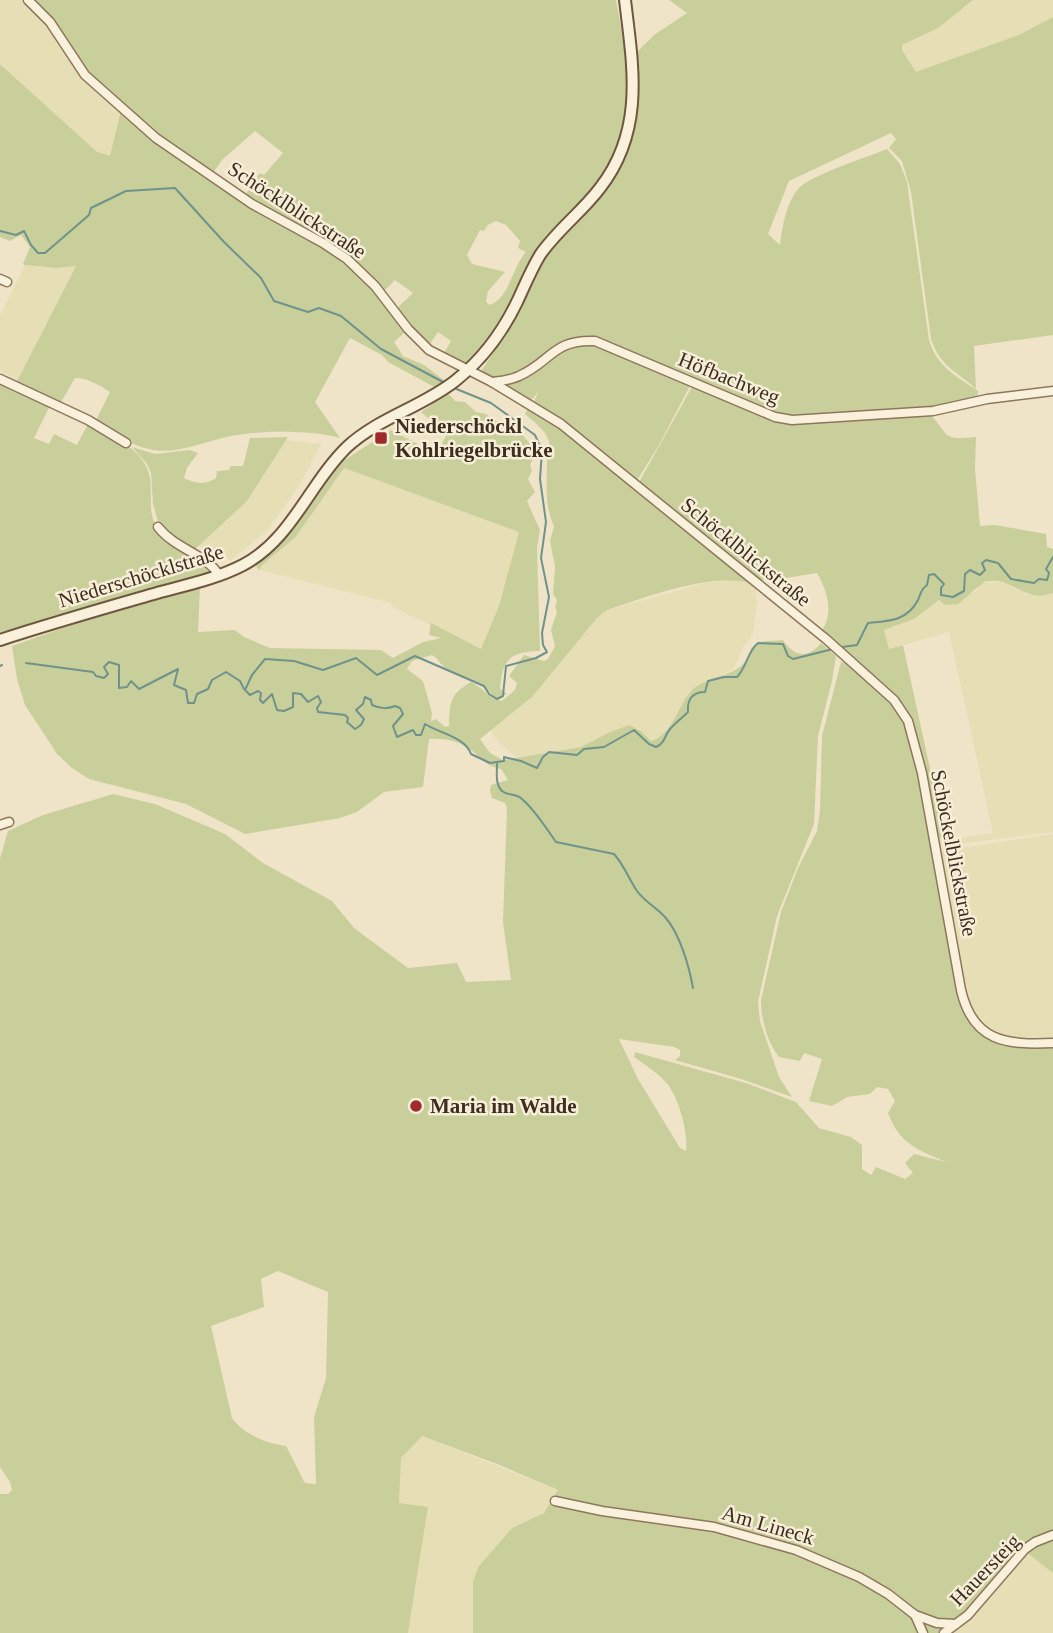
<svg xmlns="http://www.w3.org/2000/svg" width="1053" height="1633" font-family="'Times New Roman',serif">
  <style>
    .farmland { fill: #e6deb5 }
    .green { fill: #c9cf9b; fill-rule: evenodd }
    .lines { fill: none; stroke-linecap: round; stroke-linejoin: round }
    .stream { stroke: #6f938a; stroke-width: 2 }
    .street-casing { stroke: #8d765c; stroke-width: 11 }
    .secondary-casing { stroke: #6f573f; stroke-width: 14 }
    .street { stroke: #faf1dc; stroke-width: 8 }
    .secondary { stroke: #faf1dc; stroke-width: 10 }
    .poi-dot { fill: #9e2a2b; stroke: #f7eed8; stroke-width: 2.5 }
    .labels { text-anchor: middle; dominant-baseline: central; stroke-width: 5; stroke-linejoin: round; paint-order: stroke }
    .street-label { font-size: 21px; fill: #3d2e20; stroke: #f7eed8 }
    .poi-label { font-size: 21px; font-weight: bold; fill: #3d2e20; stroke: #f7eed8; text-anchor: start }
  </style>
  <rect width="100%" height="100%" fill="#f0e4c8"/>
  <g class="farmland">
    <path d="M0 0H24L48 24 78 70 121 110 110 156 90 148 0 64Z"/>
    <path d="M973 0H1053V17L1019 35 918 73 916 72 902 50V45L938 28Z"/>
    <path d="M25 265 39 267 76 266 17 380 0 371V315Z"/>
    <path d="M286 440 321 444 299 486 267 531 231 560 197 545 247 501Z"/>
    <path d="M344 468 520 532 499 606 482 649 392 607 391 603 259 570 264 563 295 538Z"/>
    <path d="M741 580 750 583 756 590 757 603 753 634 742 649 734 669 689 693 678 715 660 739 651 741 641 731 608 733 581 747 517 757 499 743 493 735 490 729 533 696 597 618 607 610 704 583Z"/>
    <path d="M986 581 989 583 1000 581 1027 594 1046 596 1053 593V832L943 846 936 839 945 837 946 840 993 833 949 632 889 649 884 630 895 627 922 613 940 600 945 605 976 591 980 583Z"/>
    <path d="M1053 834V1040L1004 1038 985 1029 973 1017 964 989 940 853 942 851Z"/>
    <path d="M422 1436 558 1490 544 1513 512 1528 479 1566 473 1633H408L428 1508 398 1504 401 1458Z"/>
    <path d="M1026 1552 1053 1573V1633H950Z"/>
  </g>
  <g class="green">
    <path d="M30 0H616L627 62 654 35 687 13 669 0H973L938 28 902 45V50L916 72 1019 35 1053 17V335L974 346 976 389C956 370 941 368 931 339L911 192 902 161 889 148 896 139 891 133 789 181 768 234 780 245C782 227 786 204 798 189 810 175 868 157 887 149L900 164 907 182 929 340C937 367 956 376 978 391L977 399 924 408 815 418 776 415 594 336 585 340 691 384 659 445 636 482 533 403 539 391 530 402 480 373 503 337 487 345 464 365 443 355 451 341 438 332 428 347 395 310 413 293 395 280 383 292 362 270 244 197 260 173 264 175 283 153 255 131 222 160 213 173 169 145 82 69ZM496 221 506 225 520 241 518 248 526 252C512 267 510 297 490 305L486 302 488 291 505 272 472 264 467 255 480 230 484 231 488 225Z"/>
    <path d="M0 64 96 151 110 156 121 110 250 207 322 246 345 262 373 288 406 331 394 342 403 356 424 365 445 381 436 388 388 362 382 355 350 338 315 402 340 438C312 430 256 430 227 437 204 442 177 454 153 450 132 447 113 432 95 422L110 392C99 385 88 378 75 378L60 404 16 383 76 266 56 268 25 265 23 264 30 247 21 235 10 241 0 237Z"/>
    <path d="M0 381 51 404 34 438 49 444 54 434 77 445 89 422C110 434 143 449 149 474 154 491 146 514 158 528 174 545 198 554 213 572L52 616 0 634Z"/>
    <path d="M693 385 776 421 930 414C951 437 941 440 976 437L975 469 980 526 995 525 1046 534 1047 547 1053 549V593C1033 601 1021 589 1003 582 997 580 991 582 985 581L958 604 945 605 939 600 914 619 884 630 889 649 903 645 945 837 936 839 912 724 900 702 846 655 822 630C834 613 827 590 817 573L786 578 775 575 759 581 638 484Z"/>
    <path d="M448 393 455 401 465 402 476 412 486 414 500 423 519 431 533 447 535 454 530 465 532 471 528 479 535 492 527 501 540 530 537 548 540 651C510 652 502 659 500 689L507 694 496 699C483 682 466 681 448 670 442 667 439 659 432 655L412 661 407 669 423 681 432 713 431 721 436 719 445 727 449 726C450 702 449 695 471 682 483 688 488 698 502 701L515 690 517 683 509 676 524 655 544 661 548 659 555 646 551 630 557 612 555 607 557 600 553 594 555 567 550 541 554 526C544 505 547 483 547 461 547 453 552 447 548 439 544 429 533 421 525 414L528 409 544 415 750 583C709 573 647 597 607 610L597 618 533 696 480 739 490 753 503 760 581 747 608 733 629 725 641 731 651 741C671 735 677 710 688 695 701 676 731 679 745 662 750 656 748 649 756 644 763 640 775 641 783 640 794 656 807 660 821 643L836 656 832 681 818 736 814 824 777 916 758 1002 760 1021 779 1077 792 1097 741 1079 675 1060 680 1056V1050L674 1047 619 1039 638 1079 680 1148 686 1151C688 1132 680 1103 669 1086 661 1075 645 1065 634 1057L635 1052 746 1083 796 1102 819 1128 851 1137 862 1145V1169L871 1175 876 1167 905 1179 913 1173 905 1163 914 1154 946 1162C919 1150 900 1145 888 1113L895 1101 888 1089 877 1087 870 1094 847 1097 832 1106 809 1101 822 1059 804 1053 800 1061 779 1057C767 1042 761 1019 761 1000L781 912 798 868 817 831 820 810 822 736 841 662 846 663 888 698 904 718 914 753 963 1009 972 1024 982 1033 1053 1046V1573L1026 1552 971 1618 950 1633H473V1581L479 1566 512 1528 544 1513 558 1490 497 1464 422 1436 401 1458 399 1503 428 1507 408 1633H0V1494H8L12 1490 10 1482 0 1467V859L8 831 43 815 113 794 155 804 225 834 263 863 332 901 354 928 408 968 457 963 466 982 511 980 503 922 507 808 505 803 492 798 490 790 491 785 508 780 501 769C488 766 486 763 477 755 464 742 447 738 429 739L423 787 384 792 357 812 340 818 245 834 186 804 89 779 72 768 57 754 25 705 17 679 12 646 91 618 200 587 198 632 235 630 244 637 270 648 381 650 393 658 423 642 441 638 429 635 431 623 481 649 499 606 519 532 344 468 295 538 264 563 259 570 255 565 284 540 343 461 391 430 436 454 447 434 421 412ZM278 1271 328 1292 326 1378 314 1417 316 1484 305 1483 286 1446C265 1443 245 1435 232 1418L211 1326 264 1307 261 1279Z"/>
    <path d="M288 437 247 501 192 552 159 525 153 504 151 473 147 464 132 447 155 454 190 450 198 453 187 468 184 478C196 484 205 485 216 478L217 471 229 470 231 466H243L250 438Z"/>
  </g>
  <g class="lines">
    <g class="stream">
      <path d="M0 231 16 235 24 231 31 245 38 253H45L89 215 91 208 126 191 175 188 224 242 261 278 274 301 308 312 319 308 341 316 381 349 443 382"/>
      <path d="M842 647 857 645 868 623C889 621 907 621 918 600 921 593 921 589 927 585L929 575 934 574 944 584 941 588V595L953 597 964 591 965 574 970 570 980 575 985 570 982 563 986 560 998 563 1011 579 1034 583 1039 579 1047 580 1049 573 1046 569 1053 557"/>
      <path d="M26 663 93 672 96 676 104 678 108 674 104 667 109 662 119 665V688L127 687 131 681 139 689 178 669 174 685 186 690 188 703H194L197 694 208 689 212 680 226 672 240 681 244 689"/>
      <path d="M0 666 2 665"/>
      <path d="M245 690 252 675 265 659 294 661 323 670 356 658 377 675 415 656 484 686 489 694 497 699 503 696 506 666 536 658 547 652 543 645 542 633 549 597 541 558 546 522 540 479 542 451 535 435 491 403 454 388"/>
      <path d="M246 691 250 695 258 691 261 693 260 700 263 703 272 694 277 710 284 711 293 707V693L301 694 308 702 318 696 321 702 317 708 318 712 345 715 348 718 347 722 355 729 361 725 364 719 356 710 363 704 365 697 371 700 372 705C381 709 387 709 395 706L400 708 403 714 393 726 397 737 413 730 416 735H421L425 724C439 733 465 737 471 754L490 763 504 761V757L521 761 537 768 543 757 549 752 577 755 584 749 604 747 634 730 649 744 656 747C666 742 664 736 670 729 675 723 682 718 688 712 687 700 692 692 705 692L708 681 724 677H737C747 667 747 652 758 643L783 644 788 656 793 659 833 649"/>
      <path d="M497 764C497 773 495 784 502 791 508 796 516 793 522 799 535 810 546 828 556 842L614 854C624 865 629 879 637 891 644 901 657 908 665 917 680 934 689 966 693 988"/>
    </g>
    <defs>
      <g id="street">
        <path d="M28 0 50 22 85 75 156 138 252 204 323 243 347 259 375 286 408 329 429 350 492 382 561 424 826 639 894 700 908 721 922 773 961 990C973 1042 1006 1045 1053 1043"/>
        <path d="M0 279 7 282"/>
        <path d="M0 379 88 420 126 443"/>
        <path d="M492 382C501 381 511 380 519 376 551 362 553 339 595 341L775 417 792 420 933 411 987 399 1053 391"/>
        <path d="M158 527C175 549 206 554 219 575"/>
        <path d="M0 825 9 822"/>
        <path d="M555 1501 602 1511 714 1527 796 1550 859 1577 888 1594 915 1615 937 1623 956 1624"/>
        <path d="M915 1615 923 1633"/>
        <path d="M944 1633 968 1615 1025 1549 1035 1542 1053 1535"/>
      </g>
      <path id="secondary" d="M0 640C52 623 105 608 157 593 186 585 216 579 243 565 292 539 309 484 347 447 378 418 422 407 455 381 482 360 502 333 517 302 524 287 531 270 540 255 557 230 582 212 600 188 645 130 633 67 625 0"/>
    </defs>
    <use href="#street" class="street-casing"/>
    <use href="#secondary" class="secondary-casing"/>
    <use href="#street" class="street"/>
    <use href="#secondary" class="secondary"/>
  </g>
  <g class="poi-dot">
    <rect x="374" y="431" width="14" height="14" rx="3.5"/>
    <circle cx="416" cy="1106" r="7"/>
  </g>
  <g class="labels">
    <g class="street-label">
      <text transform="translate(297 210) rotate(33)">Schöcklblickstraße</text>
      <text transform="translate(729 378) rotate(22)">Höfbachweg</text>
      <text transform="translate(746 552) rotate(39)">Schöcklblickstraße</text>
      <text transform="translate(141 576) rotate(-17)">Niederschöcklstraße</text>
      <text transform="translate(954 853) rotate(79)">Schöckelblickstraße</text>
      <text transform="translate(768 1525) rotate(16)">Am Lineck</text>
      <text transform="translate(985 1570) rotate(-46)">Hauersteig</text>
    </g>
    <g class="poi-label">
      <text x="395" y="426">Niederschöckl<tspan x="395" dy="24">Kohlriegelbrücke</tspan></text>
      <text x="430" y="1106">Maria im Walde</text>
    </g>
  </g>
</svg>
